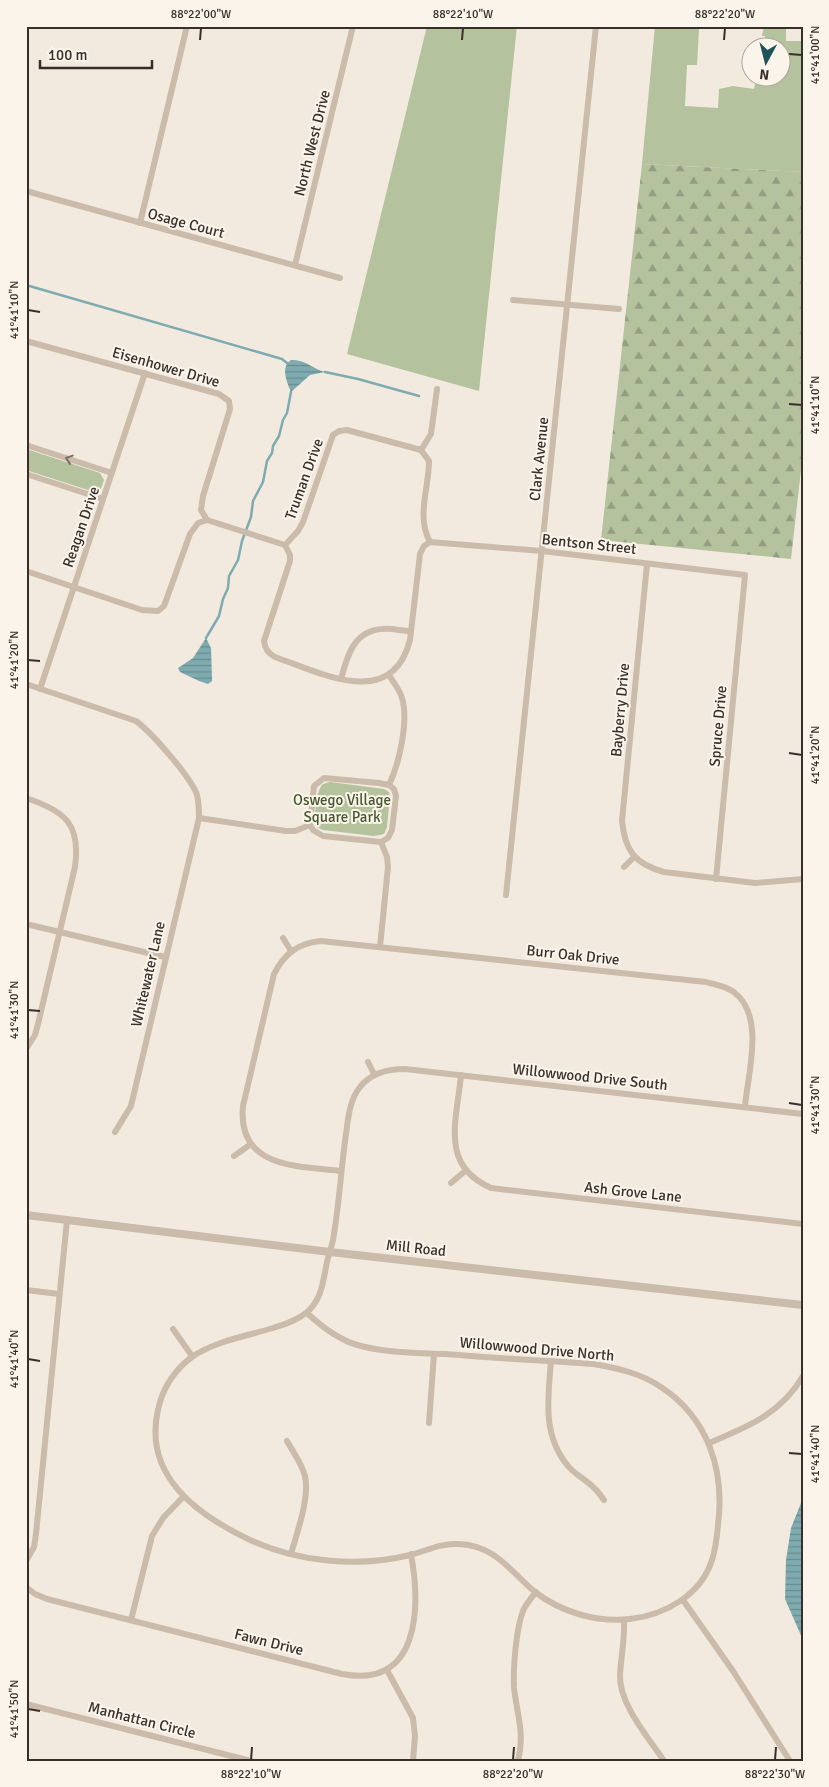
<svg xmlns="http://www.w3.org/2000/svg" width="829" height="1787" font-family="Signika,sans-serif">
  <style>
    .green { fill: #b4c29e }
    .forest { fill: url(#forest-firs) }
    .water { fill: url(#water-rules) }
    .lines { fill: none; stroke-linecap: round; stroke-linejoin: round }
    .stream { stroke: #7eabb0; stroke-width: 2.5 }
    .minor { stroke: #cbbbaa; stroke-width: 6 }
    .tertiary { stroke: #cbbbaa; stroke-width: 8 }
    .oneway { stroke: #7b6e64 }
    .ticks { fill: none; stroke: #392f2a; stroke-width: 2 }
    .labels { text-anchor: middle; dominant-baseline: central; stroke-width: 4; stroke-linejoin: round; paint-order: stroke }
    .street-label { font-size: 15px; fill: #392f2a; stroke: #faf4eb }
    .park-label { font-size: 15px; fill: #46572e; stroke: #faf4eb }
    .neatline { fill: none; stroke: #392f2a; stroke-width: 2 }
    .ticks-label { font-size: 12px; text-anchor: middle; fill: #392f2a }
  </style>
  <defs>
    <pattern id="forest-firs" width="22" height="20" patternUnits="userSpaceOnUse" patternTransform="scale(1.25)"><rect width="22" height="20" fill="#b4c29e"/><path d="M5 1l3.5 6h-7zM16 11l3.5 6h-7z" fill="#939e81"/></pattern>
    <pattern id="water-rules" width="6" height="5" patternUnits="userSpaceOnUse" patternTransform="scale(1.25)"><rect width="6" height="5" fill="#7eabb0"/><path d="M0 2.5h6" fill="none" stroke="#688c8f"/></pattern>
  </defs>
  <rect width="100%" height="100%" fill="#f3eadf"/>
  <g class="green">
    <path d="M427 26H517L479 391 347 354Z"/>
    <path d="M655 26H691V29H699L697 65H687L685 106 718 108 719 89 733 86 754 89 756 78H782V48L764 47 765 36H762L764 26H786V41H803V172L642 164Z"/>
    <path d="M26 449 100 473 104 480 101 489 94 492 26 470Z"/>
    <path d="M330 782 384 789 389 792 390 796 387 827 384 834 374 836 323 830 317 827C313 818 316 790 323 784Z"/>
  </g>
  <path class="forest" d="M642 164 803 172V452L791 559 601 540Z"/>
  <g class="water">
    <path d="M291 360C305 359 313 369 325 372L310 375 291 392C287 382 280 367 291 360Z"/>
    <path d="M206 638 211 648 212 678V681L208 684 199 681 180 672 178 668 193 658Z"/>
    <path d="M803 1498V1640L785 1599 786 1560 791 1528Z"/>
  </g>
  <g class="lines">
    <g class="stream">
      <path d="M26 285 282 359 287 363"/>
      <path d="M325 372 358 379 419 396"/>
      <path d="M206 638 219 616 223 599 228 588 229 576 238 560 242 541 251 517 253 501 263 482 267 461 272 453 273 446 279 436 283 420 287 413 291 392"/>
    </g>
    <g class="minor">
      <path d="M26 191 340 278"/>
      <path d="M140 223 187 26"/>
      <path d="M295 265 353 26"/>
      <path d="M513 300 619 309"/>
      <path d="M26 341 219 394 229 401 230 409 203 496 201 510 207 520 198 523 190 534 164 606 158 611 142 610 26 571"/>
      <path d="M347 430 421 450 429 461C429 488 416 517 430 542L424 546 420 554 410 640C392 711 321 673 275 657 268 653 265 649 264 641L290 561V555L285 545 298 531 303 522 333 435 339 431Z"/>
      <path d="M26 445 112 473"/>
      <path d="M421 450 431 434 437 389"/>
      <path d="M26 474 103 499"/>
      <path d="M207 520 285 545"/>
      <path d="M430 542 542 551 745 575 716 879"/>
      <path d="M647 564 622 821C625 851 635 864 664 872L755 883 803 879"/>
      <path d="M341 679C347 656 354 630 383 629 392 628 402 631 411 631"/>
      <path d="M26 684 136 721C151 732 191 777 197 795 199 803 199 811 199 818L131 1106 115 1132"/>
      <path d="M40 689 145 373"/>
      <path d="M26 798C65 811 81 824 75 867L38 1024 35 1035 26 1049"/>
      <path d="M199 818 286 831H295L310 825 313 830 323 836 381 842"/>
      <path d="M310 825 314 786 324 778 379 783 389 785"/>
      <path d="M624 867 634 857"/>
      <path d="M506 895 596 26"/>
      <path d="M26 924 165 957"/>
      <path d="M283 938 291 951"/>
      <path d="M380 947 388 867 387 857 381 842 388 838 392 830 396 796 394 789 389 785C399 764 409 721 402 698 400 690 393 682 389 675"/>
      <path d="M368 1062 374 1074"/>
      <path d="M461 1075C457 1120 439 1165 491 1188L803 1224"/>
      <path d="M234 1156 251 1144"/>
      <path d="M341 1171C297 1166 237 1168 243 1106L274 974C284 954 298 943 321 941L706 982C716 985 727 986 735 993 765 1017 748 1073 745 1106"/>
      <path d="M451 1183 465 1171"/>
      <path d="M26 1290 59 1294"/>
      <path d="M307 1313C323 1328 340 1341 361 1346 388 1353 418 1353 445 1354 494 1358 544 1361 593 1364 617 1368 640 1373 661 1387 708 1418 725 1470 718 1525 717 1536 716 1548 712 1560 701 1595 665 1615 630 1619 597 1623 561 1612 535 1592 510 1571 495 1545 458 1544 441 1543 426 1551 410 1555 357 1568 297 1562 248 1539 196 1514 143 1475 158 1410 162 1389 175 1369 192 1357 215 1341 247 1336 273 1328 285 1324 296 1321 306 1313 322 1300 323 1281 327 1262 329 1253 333 1244 334 1234 339 1203 341 1172 345 1141 348 1123 348 1102 360 1087 371 1073 387 1069 405 1069L803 1114"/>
      <path d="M173 1329 192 1356"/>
      <path d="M551 1361C548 1398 542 1435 568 1466 575 1475 586 1479 594 1488 598 1491 601 1496 604 1500"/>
      <path d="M429 1423 434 1354"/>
      <path d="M287 1441C293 1452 302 1464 305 1476 310 1498 297 1532 291 1554"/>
      <path d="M709 1443C747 1427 781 1414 803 1376"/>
      <path d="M26 1561 34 1547 36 1534 67 1220"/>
      <path d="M26 1587 35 1594 47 1599 342 1674C419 1689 421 1609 411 1554"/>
      <path d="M683 1600 733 1671 790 1761"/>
      <path d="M131 1620 152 1536 163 1518 183 1497"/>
      <path d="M624 1620C625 1639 621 1656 620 1675 619 1704 648 1737 664 1761"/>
      <path d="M387 1670 413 1718 415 1736 413 1761"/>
      <path d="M26 1704 251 1761"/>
      <path d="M518 1761C525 1732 517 1715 514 1688 513 1669 516 1629 523 1611 526 1604 531 1598 536 1592"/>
    </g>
    <path class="tertiary" d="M26 1215 330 1252 803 1305"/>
  </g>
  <defs><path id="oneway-chevron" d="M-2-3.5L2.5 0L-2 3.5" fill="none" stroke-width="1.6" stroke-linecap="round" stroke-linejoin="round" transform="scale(1.25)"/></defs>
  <use class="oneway" href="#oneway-chevron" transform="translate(69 459) rotate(-162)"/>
  <path class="ticks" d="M200 40 201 28M462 40 463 28M724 40 725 28M789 54 802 55M28 310 40 312M789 404 802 405M28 660 40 661M789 753 802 755M28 1010 40 1011M789 1103 802 1105M28 1359 40 1361M789 1453 802 1454M28 1709 40 1711M251 1760 252 1747M513 1760 514 1747M775 1760 776 1747"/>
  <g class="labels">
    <g class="street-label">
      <text transform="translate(312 143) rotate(-76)">North West Drive</text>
      <text transform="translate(186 223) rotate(15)">Osage Court</text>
      <text transform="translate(166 367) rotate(16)">Eisenhower Drive</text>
      <text transform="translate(539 459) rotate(-84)">Clark Avenue</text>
      <text transform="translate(304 479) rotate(-70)">Truman Drive</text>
      <text transform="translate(81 527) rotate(-71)">Reagan Drive</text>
      <text transform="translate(589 544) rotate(6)">Bentson Street</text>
      <text transform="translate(620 710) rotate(-85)">Bayberry Drive</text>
      <text transform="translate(718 726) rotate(-85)">Spruce Drive</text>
      <text transform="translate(573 955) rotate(6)">Burr Oak Drive</text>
      <text transform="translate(148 974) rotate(-77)">Whitewater Lane</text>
      <text transform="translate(590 1077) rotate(6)">Willowwood Drive South</text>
      <text transform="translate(633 1192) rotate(6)">Ash Grove Lane</text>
      <text transform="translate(416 1248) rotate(6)">Mill Road</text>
      <text transform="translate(537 1349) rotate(5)">Willowwood Drive North</text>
      <text transform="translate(269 1642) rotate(14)">Fawn Drive</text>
      <text transform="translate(142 1720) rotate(14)">Manhattan Circle</text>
    </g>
    <g class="park-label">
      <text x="342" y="800">Oswego Village<tspan x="342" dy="17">Square Park</tspan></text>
    </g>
  </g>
  <rect width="829" height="1787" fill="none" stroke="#faf4eb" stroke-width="55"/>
  <g transform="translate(766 62) rotate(187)"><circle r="24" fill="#faf4eb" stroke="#ada59e"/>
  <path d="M0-4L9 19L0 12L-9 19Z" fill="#1f535a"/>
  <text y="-8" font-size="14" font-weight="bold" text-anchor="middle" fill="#392f2a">N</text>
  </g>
  <path d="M40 60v8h112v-8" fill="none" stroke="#392f2a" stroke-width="2.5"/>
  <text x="48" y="60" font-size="15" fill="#392f2a" stroke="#faf4eb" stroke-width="4" paint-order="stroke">100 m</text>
  <rect x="28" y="28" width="774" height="1732" class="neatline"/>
  <g class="ticks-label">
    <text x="201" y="18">88°22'00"W</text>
    <text x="463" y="18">88°22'10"W</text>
    <text x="725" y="18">88°22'20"W</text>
    <text transform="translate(815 55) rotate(-90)" y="4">41°41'00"N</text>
    <text transform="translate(14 310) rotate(-90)" y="4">41°41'10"N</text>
    <text transform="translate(815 405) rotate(-90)" y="4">41°41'10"N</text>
    <text transform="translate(14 660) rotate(-90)" y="4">41°41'20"N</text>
    <text transform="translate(815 755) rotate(-90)" y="4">41°41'20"N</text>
    <text transform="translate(14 1010) rotate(-90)" y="4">41°41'30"N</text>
    <text transform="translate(815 1105) rotate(-90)" y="4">41°41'30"N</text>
    <text transform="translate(14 1359) rotate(-90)" y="4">41°41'40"N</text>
    <text transform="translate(815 1454) rotate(-90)" y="4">41°41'40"N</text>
    <text transform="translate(14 1709) rotate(-90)" y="4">41°41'50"N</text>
    <text x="251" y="1778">88°22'10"W</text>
    <text x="513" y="1778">88°22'20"W</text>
    <text x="775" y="1778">88°22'30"W</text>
  </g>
</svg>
